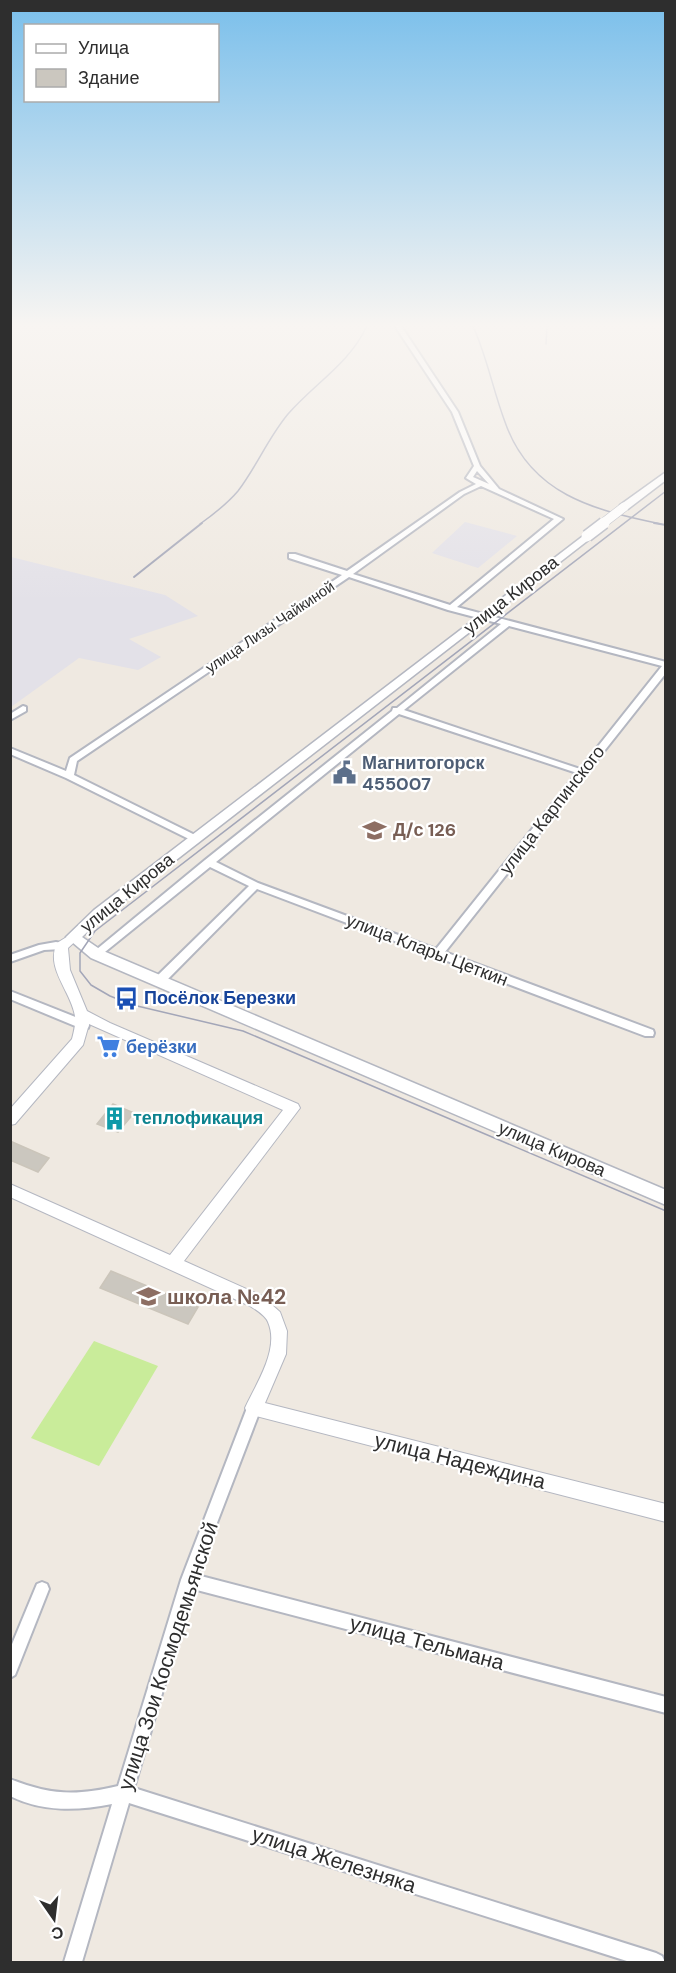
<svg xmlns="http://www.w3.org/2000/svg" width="676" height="1973" font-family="'DM Sans',sans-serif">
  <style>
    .industrial { fill: #e3e1e8 }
    .pitch { fill: #c9ec9a }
    .building { fill: #cbc7bf; stroke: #cbc5ba; stroke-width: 1.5 }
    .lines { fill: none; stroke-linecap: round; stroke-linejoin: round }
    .minor-casing { stroke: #b4b7c1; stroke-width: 4 }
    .tertiary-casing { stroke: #b4b7c1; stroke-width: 2 }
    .secondary-casing { stroke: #b4b7c1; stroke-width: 3 }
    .minor { fill: #fff; fill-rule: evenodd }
    .tertiary { fill: #fff; fill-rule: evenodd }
    .secondary { fill: #fff; fill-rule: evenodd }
    .tram { stroke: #a3a6b8; stroke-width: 1.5 }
    .rail-far1 { stroke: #a3a6b8; stroke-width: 1.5 }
    .rail { stroke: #a3a6b8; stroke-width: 2 }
    .secondary-bridge-far1-casing { stroke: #b4b7c1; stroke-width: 10; stroke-linecap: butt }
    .secondary-bridge-casing { stroke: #b4b7c1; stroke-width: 14; stroke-linecap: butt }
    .secondary-bridge-far1 { stroke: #fff; stroke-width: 9 }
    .secondary-bridge { stroke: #fff; stroke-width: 11 }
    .labels { text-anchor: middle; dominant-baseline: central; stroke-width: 4.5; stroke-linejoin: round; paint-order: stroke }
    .far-street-label { font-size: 15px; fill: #2e2e2e; stroke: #fff }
    .street-label { font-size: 18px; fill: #2e2e2e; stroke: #fff }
    .service-label { font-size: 18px; font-weight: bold; fill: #4e5e75; stroke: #fff; text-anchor: start }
    .education-label { font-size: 18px; font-weight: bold; fill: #785e54; stroke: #fff; text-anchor: start }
    .transit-label { font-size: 18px; font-weight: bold; fill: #164399; stroke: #fff; text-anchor: start }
    .shop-label { font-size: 18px; font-weight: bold; fill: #366cbe; stroke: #fff; text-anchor: start }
    .culture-label { font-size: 18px; font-weight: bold; fill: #0d838f; stroke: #fff; text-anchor: start }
    .near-education-label { font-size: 21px; font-weight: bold; fill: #785e54; stroke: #fff; text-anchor: start }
    .near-street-label { font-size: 21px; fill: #2e2e2e; stroke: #fff }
  </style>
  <rect width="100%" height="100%" fill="#efe9e1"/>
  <g class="industrial">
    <path d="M465 522 517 536 478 568 432 553Z"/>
    <path d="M11 557 165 595 198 616 129 639 161 657 138 670 79 658 11 707Z"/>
  </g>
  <path class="pitch" d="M94 1341 158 1366 99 1466 31 1438Z"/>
  <g class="building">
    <path d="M113 1104 134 1113 118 1132 97 1124Z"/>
    <path d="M10 1141 49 1158 38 1172 10 1160Z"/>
    <path d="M111 1271 198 1307 188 1324 100 1288Z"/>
  </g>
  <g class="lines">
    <defs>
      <g id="minor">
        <path d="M395 326H401L458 412 480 466 499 489 563 519 457 607 666 662V673L445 952 653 1030 654 1033 653 1036H645L257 889 163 984H155L154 981 155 978 249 886 210 867 100 956H92L91 954 205 860 392 711 393 708H397L501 624 448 610 349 577 77 761 74 775 199 837 201 839 199 841H193L66 778 10 754V748L66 771 70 758 342 575 289 558V554H295L347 571 460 492 476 484 466 478 474 466 452 412ZM477 471 489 484 473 477ZM481 486 554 519 450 605 353 574 464 494ZM509 626 662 666 580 769 404 710ZM399 714 577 773 436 949 258 883 216 862Z"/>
        <path d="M23 706 26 707V711L10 720V714Z"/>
        <path d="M56 942 66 944 67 946 62 949 44 950 10 962V955L39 945Z"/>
        <path d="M10 991 88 1022 89 1025 88 1028H80L10 999Z"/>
        <path d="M254 1402 259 1404 261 1408 197 1575 666 1697V1713L193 1589 134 1788 656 1953 662 1956 665 1962H630L129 1803 82 1962H64L112 1804C77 1811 43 1812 10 1796V1779C50 1795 76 1796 118 1786L181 1580 247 1408 249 1404Z"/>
        <path d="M42 1582 47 1584 49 1589 15 1675 10 1678V1649L37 1584Z"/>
      </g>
      <path id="tertiary" d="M73 933 80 937 68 948 70 970 87 1011 110 1023 298 1104 300 1108 184 1261 262 1296 280 1312 287 1331 286 1354 265 1403 666 1504V1522L248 1414 245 1408C256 1384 280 1349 268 1322 265 1315 256 1310 250 1306L10 1197V1184L170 1255 283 1110 89 1024 83 1045 15 1124 10 1125V1109L72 1039C74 1031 76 1024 75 1016 71 991 45 968 57 943Z"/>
      <g id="secondary">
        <path d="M666 472V480L628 509H620V505Z"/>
        <path d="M587 533 591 534V538L104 916 82 937 101 950 666 1190V1205L91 958 66 937 94 910Z"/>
      </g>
    </defs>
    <use href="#minor" class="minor-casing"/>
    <use href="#tertiary" class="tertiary-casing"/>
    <use href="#secondary" class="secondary-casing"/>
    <use href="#minor" class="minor"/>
    <use href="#tertiary" class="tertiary"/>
    <use href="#secondary" class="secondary"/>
    <path class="tram" d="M666 491 95 931 80 953V971L91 985 110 996 133 1005 243 1031 666 1211"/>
    <g class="rail-far1">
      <path d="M473 326C487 357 493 390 505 422 530 494 593 510 661 524"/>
      <path d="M546 344 547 326"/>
      <path d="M200 524C214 514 227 504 238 491 257 466 268 438 288 414 315 383 349 364 367 326"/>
    </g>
    <g class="rail">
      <path d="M654 523 666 525"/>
      <path d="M134 577 202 523"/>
    </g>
    <defs>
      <path id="secondary-bridge-far1" d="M602 524 624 507"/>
      <path id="secondary-bridge" d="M587 536 604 523"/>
    </defs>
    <use href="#secondary-bridge-far1" class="secondary-bridge-far1-casing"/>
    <use href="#secondary-bridge" class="secondary-bridge-casing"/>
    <use href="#secondary-bridge-far1" class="secondary-bridge-far1"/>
    <use href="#secondary-bridge" class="secondary-bridge"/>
  </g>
  <linearGradient id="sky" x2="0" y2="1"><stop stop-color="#7abfeb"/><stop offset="0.54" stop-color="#f8f5f2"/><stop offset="1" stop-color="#f8f5f2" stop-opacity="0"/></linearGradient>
  <rect width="676" height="602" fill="url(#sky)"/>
  <defs>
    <symbol id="civic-bare" viewBox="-9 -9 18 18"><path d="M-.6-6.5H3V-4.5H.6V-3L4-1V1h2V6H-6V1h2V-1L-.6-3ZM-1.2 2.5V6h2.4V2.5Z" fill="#5c6f8a" stroke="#fff" stroke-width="2.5" paint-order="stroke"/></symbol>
    <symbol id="school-bare" viewBox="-9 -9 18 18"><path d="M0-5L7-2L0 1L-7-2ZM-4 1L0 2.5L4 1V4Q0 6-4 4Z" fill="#8d6e63" stroke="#fff" stroke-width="2.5" paint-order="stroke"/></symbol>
    <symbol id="bus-bare" viewBox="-9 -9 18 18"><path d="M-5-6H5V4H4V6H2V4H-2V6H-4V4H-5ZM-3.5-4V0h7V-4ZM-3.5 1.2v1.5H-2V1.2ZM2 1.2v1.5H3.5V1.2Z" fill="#1a4fb4" stroke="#fff" stroke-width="2.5" paint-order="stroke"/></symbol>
    <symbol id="supermarket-bare" viewBox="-9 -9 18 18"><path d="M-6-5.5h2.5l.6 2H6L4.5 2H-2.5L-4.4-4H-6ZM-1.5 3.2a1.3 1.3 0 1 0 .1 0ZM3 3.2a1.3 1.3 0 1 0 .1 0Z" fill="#3f7fe0" stroke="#fff" stroke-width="2.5" paint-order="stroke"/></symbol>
    <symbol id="building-bare" viewBox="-9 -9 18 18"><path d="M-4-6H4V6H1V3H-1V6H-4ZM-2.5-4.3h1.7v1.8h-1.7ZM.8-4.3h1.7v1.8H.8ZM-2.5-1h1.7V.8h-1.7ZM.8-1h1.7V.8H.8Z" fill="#0f9aa8" stroke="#fff" stroke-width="2.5" paint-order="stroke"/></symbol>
  </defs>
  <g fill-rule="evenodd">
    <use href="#civic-bare" x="328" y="756" width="33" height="33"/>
    <use href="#school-bare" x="358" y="814" width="33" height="33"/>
    <use href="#bus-bare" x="110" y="982" width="33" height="33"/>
    <use href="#supermarket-bare" x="92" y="1030" width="33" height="33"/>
    <use href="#building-bare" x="98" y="1102" width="33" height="33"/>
    <use href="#school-bare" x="132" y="1280" width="33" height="33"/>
  </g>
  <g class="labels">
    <g class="far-street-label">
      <text transform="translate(270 627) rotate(-34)">улица Лизы Чайкиной</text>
    </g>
    <g class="street-label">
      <text transform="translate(511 595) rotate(-38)">улица Кирова</text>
      <text transform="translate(552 810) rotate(-52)">улица Карпинского</text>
      <text transform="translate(127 893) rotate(-39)">улица Кирова</text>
      <text transform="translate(427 950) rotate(21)">улица Клары Цеткин</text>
      <text transform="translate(552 1149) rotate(23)">улица Кирова</text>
    </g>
    <g class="service-label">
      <text x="362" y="763">Магнитогорск<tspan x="362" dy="21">455007</tspan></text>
    </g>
    <g class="education-label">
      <text x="393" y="830">Д/с 126</text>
    </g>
    <g class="transit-label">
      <text x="144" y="998">Посёлок Березки</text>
    </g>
    <g class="shop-label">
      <text x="126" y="1047">берёзки</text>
    </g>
    <g class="culture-label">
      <text x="133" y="1118">теплофикация</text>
    </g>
    <g class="near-education-label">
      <text x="167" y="1297">школа №42</text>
    </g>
    <g class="near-street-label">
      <text transform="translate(460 1461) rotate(14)">улица Надеждина</text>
      <text transform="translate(427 1643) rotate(15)">улица Тельмана</text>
      <text transform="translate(168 1656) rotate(-72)">улица Зои Космодемьянской</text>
      <text transform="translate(334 1860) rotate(18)">улица Железняка</text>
    </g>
  </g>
  <rect width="676" height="1973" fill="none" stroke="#2e2e2e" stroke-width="24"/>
  <rect x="24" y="24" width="195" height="78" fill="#ffffff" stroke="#ababab" stroke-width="1.5"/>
  <rect x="36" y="44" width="30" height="9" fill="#ffffff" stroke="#ababab" stroke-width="1.5"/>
  <text x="78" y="54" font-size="18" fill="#2e2e2e">Улица</text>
  <rect x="36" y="69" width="30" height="18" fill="#cbc7bf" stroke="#ababab" stroke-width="1.5"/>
  <text x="78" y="84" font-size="18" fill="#2e2e2e">Здание</text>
  <g transform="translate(54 1919) rotate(166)" stroke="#ffffff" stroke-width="4.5" paint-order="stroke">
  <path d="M0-4.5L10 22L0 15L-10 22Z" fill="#2e2e2e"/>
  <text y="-9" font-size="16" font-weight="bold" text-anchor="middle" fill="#2e2e2e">С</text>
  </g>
</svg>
